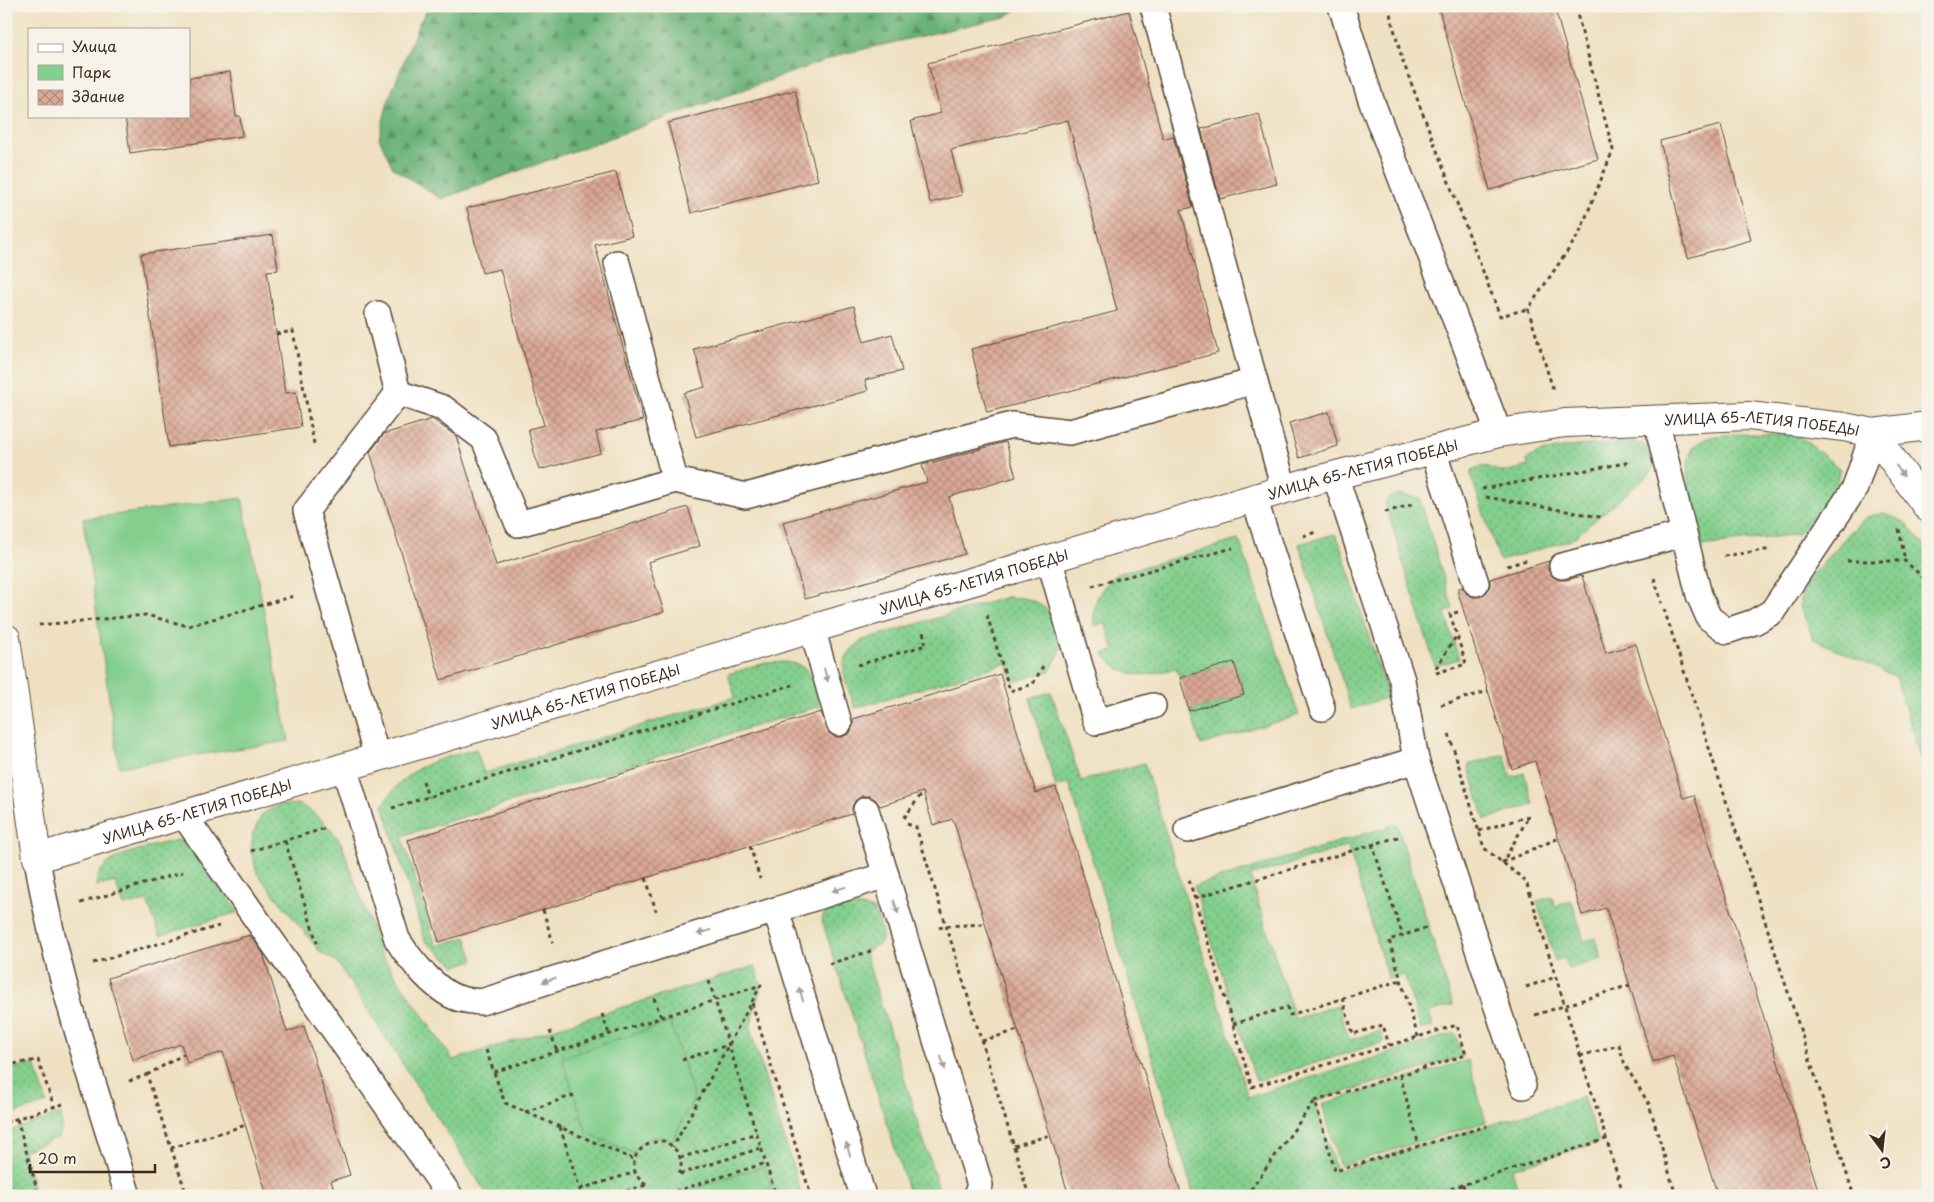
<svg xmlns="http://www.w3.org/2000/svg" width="1934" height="1202" font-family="'Playpen Sans',sans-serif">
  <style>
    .grass { fill: url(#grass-dots); stroke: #5f7c56 }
    .forest { fill: url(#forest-firs); stroke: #526e4b }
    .park { fill: #83cf8d; stroke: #5f7c56 }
    .building { fill: url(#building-cross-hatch) }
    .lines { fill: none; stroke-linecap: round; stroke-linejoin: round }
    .lane-casing { stroke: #564536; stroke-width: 28 }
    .street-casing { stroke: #564536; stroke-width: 30 }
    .path { stroke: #564536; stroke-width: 3; stroke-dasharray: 4 4; stroke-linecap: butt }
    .lane { stroke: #fff; stroke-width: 25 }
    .street { stroke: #fff; stroke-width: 28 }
    .oneway { fill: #a79f9a }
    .labels { text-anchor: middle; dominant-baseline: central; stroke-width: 4; stroke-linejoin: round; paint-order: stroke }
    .street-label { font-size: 14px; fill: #3b2a1e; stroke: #f7f3e8 }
  </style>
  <defs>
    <pattern id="grass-dots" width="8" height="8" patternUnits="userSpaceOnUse" patternTransform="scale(1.25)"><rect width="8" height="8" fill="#83cf8d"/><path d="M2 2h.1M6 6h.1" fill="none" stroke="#6ca873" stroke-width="1.8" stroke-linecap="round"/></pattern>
    <pattern id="forest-firs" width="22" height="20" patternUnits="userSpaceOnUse" patternTransform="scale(1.25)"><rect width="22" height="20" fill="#6ab278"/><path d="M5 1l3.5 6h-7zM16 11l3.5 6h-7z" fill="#589162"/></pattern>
    <pattern id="building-cross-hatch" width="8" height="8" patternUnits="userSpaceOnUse" patternTransform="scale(1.25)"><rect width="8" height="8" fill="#dba895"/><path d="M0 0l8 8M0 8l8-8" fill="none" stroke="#b38979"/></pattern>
  </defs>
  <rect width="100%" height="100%" fill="#f7f3e8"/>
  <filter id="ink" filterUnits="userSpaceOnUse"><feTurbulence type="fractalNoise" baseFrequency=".02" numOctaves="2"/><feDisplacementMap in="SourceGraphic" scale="10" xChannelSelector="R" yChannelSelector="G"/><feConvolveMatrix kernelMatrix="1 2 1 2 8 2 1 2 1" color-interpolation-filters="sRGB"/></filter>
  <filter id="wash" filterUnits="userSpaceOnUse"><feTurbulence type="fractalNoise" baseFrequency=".0096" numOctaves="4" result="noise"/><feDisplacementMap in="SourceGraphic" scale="20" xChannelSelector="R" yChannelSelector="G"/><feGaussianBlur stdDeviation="1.12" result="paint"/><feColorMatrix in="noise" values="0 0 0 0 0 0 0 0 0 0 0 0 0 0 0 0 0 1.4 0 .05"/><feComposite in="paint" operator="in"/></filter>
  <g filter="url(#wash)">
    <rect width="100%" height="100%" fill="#efe0c1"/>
    <g class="grass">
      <path d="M1733 434H1797L1840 469 1834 492 1826 506 1798 534 1701 546C1696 520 1676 465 1696 445 1705 436 1721 435 1733 434Z"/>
      <path d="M1633 442 1643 444 1653 458 1654 465 1650 474 1571 540 1500 561 1473 482 1471 475 1472 470C1488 461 1492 472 1504 471 1511 471 1520 468 1528 466L1527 460C1540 445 1611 444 1633 442Z"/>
      <path d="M1397 494 1420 499 1453 609 1445 613 1459 659 1435 666 1385 503 1389 498Z"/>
      <path d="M1884 513 1905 522 1928 550V785L1896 677 1813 639 1800 606 1802 593 1807 582 1851 531 1866 517Z"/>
      <path d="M1335 534 1339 541 1388 697 1351 709 1299 544Z"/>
      <path d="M1238 540 1240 542 1299 715 1201 745 1190 711 1244 695 1234 662 1180 678 1176 668C1146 676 1125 682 1104 654L1114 650 1105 622 1094 626C1091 604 1100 587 1117 574Z"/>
      <path d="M1007 597C1014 598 1024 597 1031 600 1050 607 1066 630 1060 650 1058 657 1053 665 1050 671L1013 682 1007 663 855 708C850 692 837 669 848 654 852 648 858 644 863 640Z"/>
      <path d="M787 662C815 666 813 682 820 706L402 836 436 946 466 937 474 960 456 966 425 941 383 805C409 764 433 761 476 749L484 773 735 697 728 674 765 663Z"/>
      <path d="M1051 692 1081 781 1144 763 1248 1097 1455 1033 1463 1057 1315 1101 1336 1171 1583 1097 1599 1142 1512 1169 1520 1196H1194L1069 783 1056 787 1030 698Z"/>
      <path d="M1504 754 1511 777 1524 773 1533 804 1485 820 1468 765Z"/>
      <path d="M298 804C317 813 331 827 342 845L381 954 453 1060 755 966 761 985 750 1029 802 1196H488L336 961 321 953 257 873 251 851 253 833 262 815 270 809 281 805Z"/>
      <path d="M1397 824 1453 1005 1429 1012 1433 1026 1421 1030 1404 975 1388 979 1348 846 1250 876 1295 1019 1338 1005 1349 1040 1380 1031 1384 1042 1256 1081 1194 886Z"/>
      <path d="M177 840 191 842 238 912 160 936 147 901 124 906 115 882 97 886C98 883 97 878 99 874 108 853 156 846 177 840Z"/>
      <path d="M1552 897 1555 906 1572 901 1584 941 1595 938 1602 959 1568 969 1564 958 1555 961 1537 901Z"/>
      <path d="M847 906 862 907 874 910C879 921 883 930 882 942L865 953 941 1196H910L822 921 824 913Z"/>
      <path d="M35 1064 47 1103 6 1116V1069Z"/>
      <path d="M61 1114 62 1128 59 1137 23 1151 36 1196H6V1132Z"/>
    </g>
    <path class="forest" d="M430 6H1022L1005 17 843 54 441 199 393 168 379 138 388 101 419 23Z"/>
    <g class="park">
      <path d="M242 498 289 741 119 767 83 519Z"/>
      <path d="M670 1022 694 1097 672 1141C655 1133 642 1138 633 1153L587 1133 562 1058Z"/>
      <path d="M1468 1060 1486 1122 1340 1166 1322 1104Z"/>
      <path d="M764 1166 771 1187 742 1196H670Z"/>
    </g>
    <g id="blocks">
      <g class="building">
        <path d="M1438 6H1554L1598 159 1490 190Z"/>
        <path d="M1129 11 1163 139 1173 136 1193 207 1181 210 1218 353 987 412 971 349 1117 311 1068 120 951 150 962 195 930 203 911 121 941 113 928 63Z"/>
        <path d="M230 72 236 116H240L242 136 130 153 125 116H189V78Z"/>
        <path d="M795 90 818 180 691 213 668 123Z"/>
        <path d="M1259 114 1277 184 1220 199 1201 129Z"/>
        <path d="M1721 125 1751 240 1688 258 1660 141Z"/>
        <path d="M616 172 632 236 595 245 643 420 596 432 601 453 539 470 528 429 544 425 500 269 482 273 467 208Z"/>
        <path d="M273 235 278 270 267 271 285 393 296 392 301 427 169 447 141 254Z"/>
        <path d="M854 306 864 342 892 334 902 371 865 380 868 391 696 437 684 393 705 387 694 349Z"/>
        <path d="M1329 412 1338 446 1299 458 1289 423Z"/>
        <path d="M432 419 456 436 496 565 688 507 700 546 648 562 664 612 441 680 370 452 384 434Z"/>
        <path d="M1006 442 1016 477 949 497 965 554 805 599 783 522 927 482 922 465Z"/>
        <path d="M1549 561 1548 570 1552 576 1558 580H1566L1582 576 1606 653 1636 644 1683 798 1694 795 1820 1196H1718L1673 1056 1653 1062 1606 908 1582 915 1535 761 1512 769 1457 589 1462 587 1467 594 1473 597H1480L1487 592 1490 586V579Z"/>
        <path d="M1234 662 1244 695 1189 711 1180 678Z"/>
        <path d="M1000 674 1036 793 1056 787 1182 1196H1069L953 819 933 825 923 792 880 806 875 799 869 796H862L855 801 852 807V814L439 942 408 840 821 712 829 733 835 737H842L850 733 853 726V719Z"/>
        <path d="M250 935 263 953 287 1032 304 1026 350 1175 331 1181 336 1196H267L223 1052 187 1063 181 1044 133 1060 108 978Z"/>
      </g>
    </g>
  </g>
  <g filter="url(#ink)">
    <use href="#blocks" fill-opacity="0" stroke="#564536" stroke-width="1"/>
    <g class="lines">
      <defs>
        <g id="lane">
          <path d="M1153 6 1284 489"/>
          <path d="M1341 6 1371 100 1499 433"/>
          <path d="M617 263 675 480 746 496 1012 425 1070 432 1255 381"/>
          <path d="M398 393 443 408 484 439 518 524 604 501 675 480"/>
          <path d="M1656 420 1699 595 1709 618 1727 631 1754 622 1772 612 1855 488 1873 433"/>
          <path d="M1433 450 1476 583"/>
          <path d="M1254 498 1322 708"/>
          <path d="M1049 558 1096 722 1153 706"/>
          <path d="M1562 566 1683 534"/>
          <path d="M812 628 839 723"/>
          <path d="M377 757 306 511 398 393 378 314"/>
          <path d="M1416 760 1523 1086"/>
          <path d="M344 767 397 939C409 959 438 994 461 999 467 1001 474 1001 481 1002L776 910 863 1196"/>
          <path d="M866 810 980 1185 976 1196"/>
          <path d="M183 814 450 1196"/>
          <path d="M1187 830 1416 760 1402 680 1335 475"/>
          <path d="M37 858C55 973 94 1084 128 1196"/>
          <path d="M776 910 886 875"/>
        </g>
        <g id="street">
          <path d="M1873 433 1928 508"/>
          <path id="s1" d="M6 638 37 858 1309 482 1499 433 1565 423 1749 416 1844 427 1873 433 1928 426"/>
        </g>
      </defs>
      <use href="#lane" class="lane-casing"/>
      <use href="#street" class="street-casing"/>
      <g class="path">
        <path d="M1388 6 1402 59 1500 316 1528 309"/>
        <path d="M276 334 293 331 314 444"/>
        <path d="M1553 389 1528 309 1579 234 1613 150 1575 6"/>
        <path d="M1482 489 1631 462"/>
        <path d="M1486 497 1600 517 1602 519"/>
        <path d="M1385 512 1415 504"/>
        <path d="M1899 529 1905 561"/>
        <path d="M1303 536 1316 532"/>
        <path d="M1724 556 1772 549"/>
        <path d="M1847 561H1905L1928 582"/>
        <path d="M1507 566 1527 560"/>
        <path d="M1654 578 1662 603"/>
        <path d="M1092 586 1233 548"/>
        <path d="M1664 609 1854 1196"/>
        <path d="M987 615 1010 691 1033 684 1043 666"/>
        <path d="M39 625 146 615 188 626 294 596"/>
        <path d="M858 665 926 645 923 632"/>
        <path d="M1436 668 1457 635"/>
        <path d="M1436 673 1466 664 1450 614 1458 612"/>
        <path d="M1441 705 1488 691"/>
        <path d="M1449 734 1484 848 1526 881 1624 1196"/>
        <path d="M423 781 428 797"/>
        <path d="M392 808 792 685"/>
        <path d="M904 818 923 792"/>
        <path d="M907 824 916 827 1029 1196"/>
        <path d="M1479 831 1529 816 1503 862 1559 838"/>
        <path d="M285 841 317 943"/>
        <path d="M1372 844 1403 936"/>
        <path d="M750 846 760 879"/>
        <path d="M251 851 326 828"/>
        <path d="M646 878 656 911"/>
        <path d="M1189 880 1252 1087 1457 1025 1466 1055 1315 1101 1335 1171 1487 1126"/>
        <path d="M1195 898 1401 836"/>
        <path d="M81 903 183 872"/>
        <path d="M543 910 553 943"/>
        <path d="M939 928 946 926 985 924"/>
        <path d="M93 963 219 926"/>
        <path d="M829 964 874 950"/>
        <path d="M709 981 776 1196"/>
        <path d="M1526 987 1556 977"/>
        <path d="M654 998 661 1017"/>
        <path d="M1342 998 1353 1034 1383 1025 1389 1045"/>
        <path d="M752 1003 811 1196"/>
        <path d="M602 1014 609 1034"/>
        <path d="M1535 1015 1630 985"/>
        <path d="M1233 1024 1287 1007 1290 1015 1401 980"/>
        <path d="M550 1031 557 1051"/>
        <path d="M1418 1037 1389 940 1429 927"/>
        <path d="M982 1041 1018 1030"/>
        <path d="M486 1050 505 1103 635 1160"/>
        <path d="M1580 1056 1619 1045 1625 1065 1649 1104 1676 1196"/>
        <path d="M682 1060 728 1045"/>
        <path d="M6 1065 38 1060 54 1106"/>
        <path d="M494 1072 761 985 673 1147"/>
        <path d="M147 1075 184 1054"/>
        <path d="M1400 1075 1419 1146"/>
        <path d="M129 1081 147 1075 187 1196"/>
        <path d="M525 1112 574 1095"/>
        <path d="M17 1119 39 1196"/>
        <path d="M6 1122 63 1104"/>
        <path d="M560 1127 582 1196"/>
        <path d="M1014 1146 1050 1135"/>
        <path d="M171 1148 246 1125"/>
        <path d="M680 1158 757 1133"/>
        <path d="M680 1174 761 1148"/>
        <path d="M646 1185C622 1168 636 1141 664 1141 677 1148 685 1159 679 1174"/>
        <path d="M1463 1185 1466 1196"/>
        <path d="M580 1189 636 1172"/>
        <path d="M611 1196 646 1185"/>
        <path d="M660 1196 766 1163"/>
        <path d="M752 1196 774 1189"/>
        <path d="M1246 1196 1314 1102"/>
        <path d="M1428 1196 1606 1139"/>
      </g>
      <use href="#lane" class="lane"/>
      <use href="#street" class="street"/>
    </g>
    <defs><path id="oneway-solid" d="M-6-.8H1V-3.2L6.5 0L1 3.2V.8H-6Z" transform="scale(1.25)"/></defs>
    <g class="oneway">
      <use href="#oneway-solid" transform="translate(1900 471) rotate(54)"/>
      <use href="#oneway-solid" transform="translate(826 675) rotate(74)"/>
      <use href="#oneway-solid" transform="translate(839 889) rotate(163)"/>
      <use href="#oneway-solid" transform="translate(896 907) rotate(73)"/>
      <use href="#oneway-solid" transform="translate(704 932) rotate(163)"/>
      <use href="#oneway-solid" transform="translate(549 980) rotate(163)"/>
      <use href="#oneway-solid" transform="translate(801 994) rotate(-107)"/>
      <use href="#oneway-solid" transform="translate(943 1063) rotate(73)"/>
      <use href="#oneway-solid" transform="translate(848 1149) rotate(-107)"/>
    </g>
  </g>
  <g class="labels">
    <g class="street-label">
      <text stroke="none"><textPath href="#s1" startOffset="2009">УЛИЦА 65-ЛЕТИЯ ПОБЕДЫ</textPath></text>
      <text stroke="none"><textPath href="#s1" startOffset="1604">УЛИЦА 65-ЛЕТИЯ ПОБЕДЫ</textPath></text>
      <text stroke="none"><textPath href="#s1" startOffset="1199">УЛИЦА 65-ЛЕТИЯ ПОБЕДЫ</textPath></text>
      <text stroke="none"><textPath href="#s1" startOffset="794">УЛИЦА 65-ЛЕТИЯ ПОБЕДЫ</textPath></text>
      <text stroke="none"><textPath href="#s1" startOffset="389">УЛИЦА 65-ЛЕТИЯ ПОБЕДЫ</textPath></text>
    </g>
  </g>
  <rect width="1934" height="1202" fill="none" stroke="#f7f3e8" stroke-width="25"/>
  <rect x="28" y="28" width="162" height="90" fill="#f7f3e8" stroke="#aca397"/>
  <rect x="38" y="44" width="25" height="8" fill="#ffffff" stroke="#aca397"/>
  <text x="72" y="52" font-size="15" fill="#3b2a1e">Улица</text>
  <rect x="38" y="65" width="25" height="15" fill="#83cf8d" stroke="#aca397"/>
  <text x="72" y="78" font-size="15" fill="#3b2a1e">Парк</text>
  <rect x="38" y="90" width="25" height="15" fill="url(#building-cross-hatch)" stroke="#aca397"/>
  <text x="72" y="102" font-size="15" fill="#3b2a1e">Здание</text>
  <g transform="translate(1882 1150) rotate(165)" stroke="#f7f3e8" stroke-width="4" paint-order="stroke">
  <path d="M0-4L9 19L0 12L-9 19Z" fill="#3b2a1e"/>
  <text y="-8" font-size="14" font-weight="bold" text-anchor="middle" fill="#3b2a1e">С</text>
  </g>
  <path d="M30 1164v8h125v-8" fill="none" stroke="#3b2a1e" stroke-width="2.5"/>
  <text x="38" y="1164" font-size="15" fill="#3b2a1e" stroke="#f7f3e8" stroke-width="4" paint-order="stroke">20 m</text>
</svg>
